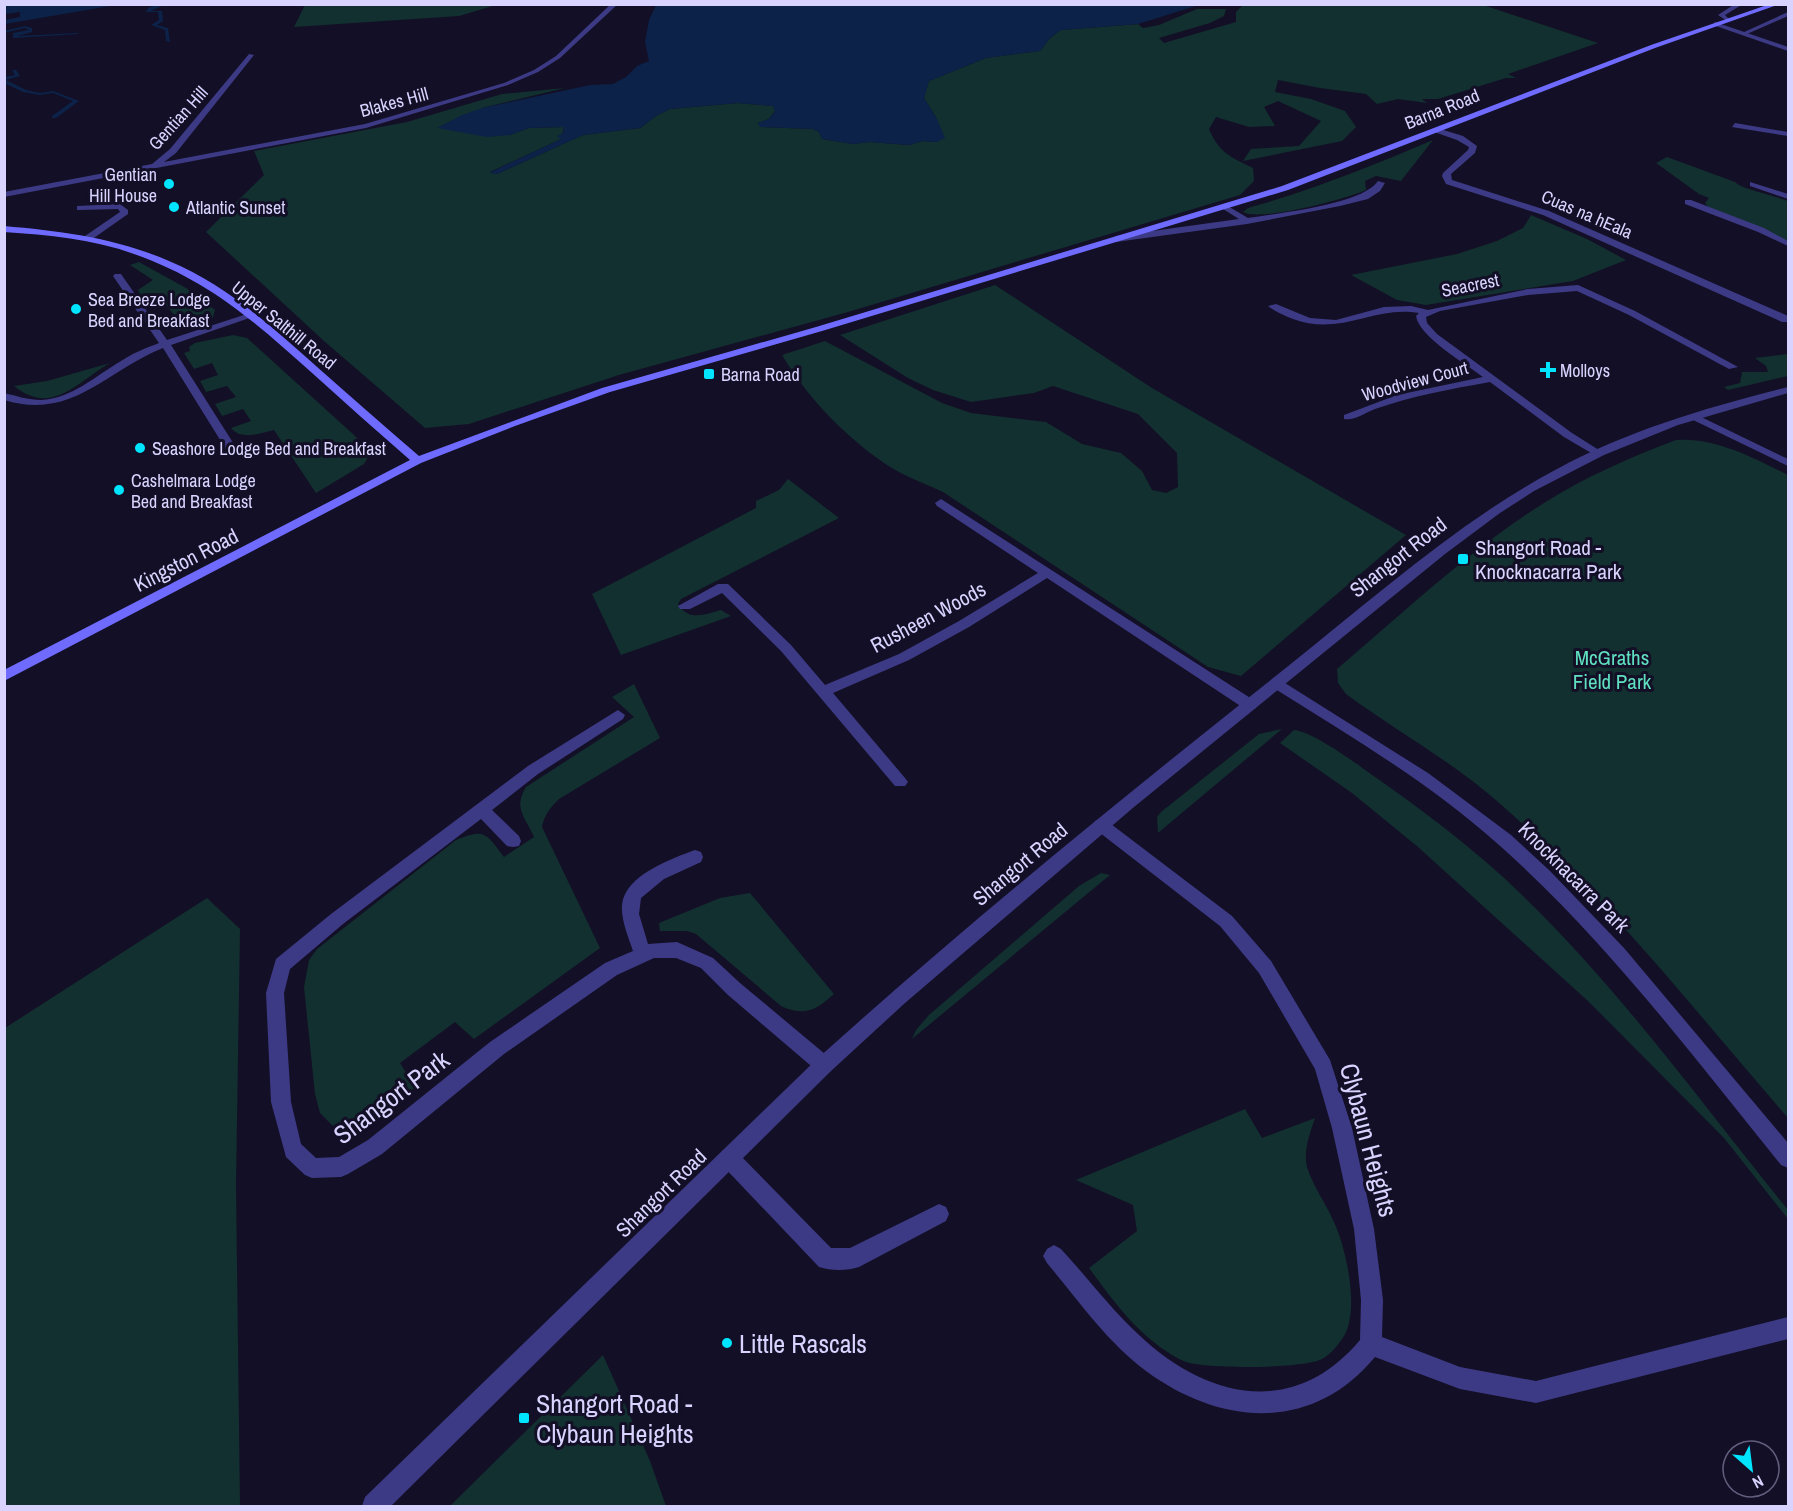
<svg xmlns="http://www.w3.org/2000/svg" width="1793" height="1511" font-family="'Archivo Narrow',sans-serif">
  <style>
    .green { fill: #12302f }
    .water { fill: #0c2248 }
    .lines { fill: none; stroke-linecap: round; stroke-linejoin: round }
    .stream { fill: #0c2248; fill-rule: evenodd }
    .minor { fill: #3d3a85; fill-rule: evenodd }
    .tertiary { fill: #3d3a85; fill-rule: evenodd }
    .secondary { fill: #6f6bff; fill-rule: evenodd }
    .poi-dot { fill: #00e5ff; stroke: #130f26; stroke-width: 2 }
    .labels { text-anchor: middle; dominant-baseline: central; stroke-width: 6; stroke-linejoin: round; paint-order: stroke }
    .far-street-label { font-size: 18px; fill: #d9d4ff; stroke: #130f26 }
    .far-poi-label { font-size: 18px; fill: #d9d4ff; stroke: #130f26; text-anchor: start }
    .poi-label { font-size: 21px; fill: #d9d4ff; stroke: #130f26; text-anchor: start }
    .street-label { font-size: 21px; fill: #d9d4ff; stroke: #130f26 }
    .park-label { font-size: 21px; fill: #5fe0c0; stroke: #130f26 }
    .near-street-label { font-size: 26px; fill: #d9d4ff; stroke: #130f26 }
    .near-poi-label { font-size: 26px; fill: #d9d4ff; stroke: #130f26; text-anchor: start }
  </style>
  <rect width="100%" height="100%" fill="#130f26"/>
  <g class="green">
    <path d="M1480 4 1598 43 1508 74 1516 78H1506L1438 99H1422L1427 103 1398 99 1377 104 1366 94 1320 88 1278 80 1275 92 1311 99 1345 111 1356 127 1342 141 1243 161 1251 149 1299 146 1321 121 1278 101 1264 107 1275 126 1249 127 1216 117 1209 129C1219 153 1231 157 1253 168L1254 181 1240 195 848 312 619 375 469 424 425 428 324 341 206 232 264 175 254 151 407 122 502 94 565 88 482 108 510 135 529 128 564 127 561 139 490 172 497 174 583 135 640 128 656 116 670 109 738 103 773 106 775 111 769 119 758 123 761 127 813 129 819 132 822 139 853 144 870 142 909 145 923 141 937 142V119L924 98 929 81 986 58 1040 51 1050 38 1061 30 1138 24 1143 28 1159 25 1197 9H1226L1224 16 1210 23 1159 38 1164 43 1236 22V12L1243 5Z"/>
    <path d="M305 5V4L496 5 459 16 294 27Z"/>
    <path d="M1433 140 1401 181 1376 176 1365 181 1366 190C1346 199 1261 222 1243 212L1248 208C1312 190 1372 166 1433 140Z"/>
    <path d="M1667 157 1735 182C1741 189 1776 196 1788 201V241L1708 207 1705 203 1709 198 1699 194 1656 163Z"/>
    <path d="M1531 215 1587 239 1626 260 1573 281 1426 305 1397 300 1351 275 1457 254 1497 241 1523 228Z"/>
    <path d="M139 262 186 288 215 310 213 317C195 335 182 325 165 330L163 327 179 321 161 299 144 305 138 290 153 280 130 265Z"/>
    <path d="M995 285 1152 388 1406 535 1241 676 1208 667 943 492C921 482 896 473 877 458 839 430 806 395 782 355L825 341 942 403 971 413 1046 422 1082 444 1121 453 1142 471 1152 490 1166 493 1178 487 1177 453 1138 414 1053 386 1034 393 971 402 933 390 908 378 840 335Z"/>
    <path d="M233 335 247 338 354 435 368 451V457L364 464 316 493 274 430C260 433 242 441 231 428L251 421 243 409 222 416 215 404 236 397 227 386 206 392 200 381 218 375 212 363 194 369 184 353 190 351 189 347 195 343Z"/>
    <path d="M1788 354V376L1728 390 1724 387 1740 383 1742 372H1768L1766 366 1755 358Z"/>
    <path d="M110 363C78 381 52 417 14 386L47 381Z"/>
    <path d="M1676 440C1715 437 1754 458 1788 475V1118C1694 1010 1606 896 1497 801 1450 760 1396 731 1346 694L1338 683 1337 669C1404 612 1469 550 1544 503 1585 477 1631 457 1676 440Z"/>
    <path d="M788 479 839 518 681 599 678 604C688 622 706 614 721 610L731 616 621 655 592 594 756 508V501L779 490Z"/>
    <path d="M634 684 660 738 559 799C551 807 544 815 542 827L600 948 474 1039 455 1022 400 1063 415 1087C393 1105 366 1135 335 1128L320 1113 315 1094 304 987 309 960 317 949 456 840C485 828 486 833 504 857L534 837C525 817 513 808 526 787L634 717 612 697Z"/>
    <path d="M1282 729 1158 833 1157 817 1161 812 1259 734Z"/>
    <path d="M1294 730C1311 731 1353 761 1368 772 1421 809 1475 849 1521 894 1619 988 1702 1104 1788 1210V1219L1724 1138 1589 1002 1418 847 1352 793 1280 743Z"/>
    <path d="M1101 873 1110 875 912 1039 916 1030 929 1015 1079 886Z"/>
    <path d="M750 893 834 994C816 1010 805 1017 781 1006L696 934 687 931H660L659 923 720 898Z"/>
    <path d="M207 898 240 929 236 1185 240 1506H5V1028Z"/>
    <path d="M1245 1109 1262 1138 1315 1118C1310 1133 1303 1151 1307 1167 1313 1186 1325 1202 1333 1220 1346 1246 1360 1310 1344 1336 1339 1344 1331 1354 1322 1359 1303 1369 1207 1369 1186 1362 1180 1360 1172 1355 1166 1351 1133 1329 1112 1299 1089 1268L1137 1231 1133 1205 1076 1180Z"/>
    <path d="M603 1355 650 1461 666 1506H450Z"/>
  </g>
  <g class="water">
    <path d="M5 4H116V5L5 24V20L20 17V12L5 14Z"/>
    <path d="M656 5V4L1199 5 1138 24 1061 30 1050 38 1040 51 986 58 929 81 924 98 937 119 945 138 937 142 923 141 909 145 870 142 853 144 822 139 819 132 813 129 760 127 758 123 769 119 775 112 773 106 738 103 670 109 656 116 640 128 583 135 497 174 489 173 561 139 557 136 563 133 564 127 529 128 510 135 487 137 437 128 462 115 482 108 590 85 613 84 626 77 637 66 649 61 645 42 649 20Z"/>
  </g>
  <g class="lines">
    <g class="stream">
      <path d="M159 4H166L151 11H162L163 21 157 25 168 28 170 42 166 41 165 30 151 25 159 20 158 12H146L148 8Z"/>
      <path d="M25 26 32 28V32L17 36 77 33 79 34 13 38V33L29 30 25 28 4 33V31Z"/>
      <path d="M12 70H16L20 76 6 80 26 90 40 93 53 91 79 101 56 118H52V116L73 101 53 93 40 95 23 92 4 83V77L15 75Z"/>
    </g>
    <g class="minor">
      <path d="M611 4H618L560 58 538 72 508 85 366 128 4 197V192L152 164 170 149 249 54 254 55 176 153 164 162 365 124 504 83 534 70 556 56Z"/>
      <path d="M1735 4H1743L1725 15 1731 21H1727L1718 15Z"/>
      <path d="M1788 12V16L1747 34 1742 33Z"/>
      <path d="M1735 123 1788 132V136L1732 127Z"/>
      <path d="M1437 128 1463 136 1477 146 1475 153 1451 174 1452 180 1549 211 1788 316V322H1782L1543 215 1446 184 1442 176 1443 173 1468 150 1469 147 1457 140 1434 132Z"/>
      <path d="M1378 181 1385 183 1380 191 1368 199 1340 206 1247 224 1116 242 1112 239 1116 236 1239 219 1223 209V205H1226L1248 218C1277 213 1362 205 1378 181Z"/>
      <path d="M1750 182 1788 194V199L1750 186Z"/>
      <path d="M1685 200H1691L1764 228 1788 241V246L1758 232 1685 204Z"/>
      <path d="M120 204 128 210V214L91 240H85V236L120 212 118 209 80 210H77V206Z"/>
      <path d="M115 274H121L167 340 250 313 258 315 171 345 237 449 235 451H227L163 348C105 371 72 421 4 400V393C17 396 28 400 41 400 71 399 97 375 121 361 133 353 146 348 159 343L113 276Z"/>
      <path d="M1578 285 1635 311 1738 367 1729 369 1629 315 1577 291 1528 295 1440 311 1426 317 1427 323 1437 334 1572 433 1602 452 1604 454 1598 457 1564 437 1490 382C1451 389 1412 396 1375 409 1365 413 1354 421 1344 419V415L1397 395 1483 377C1466 364 1419 337 1416 316L1419 313C1374 305 1340 337 1293 319 1285 316 1275 312 1268 306L1276 304 1310 318 1336 320 1384 307 1411 306 1428 310 1528 289Z"/>
      <path d="M1695 414 1788 459V466L1691 419 1690 417Z"/>
      <path d="M941 499 1255 701 1257 705 1255 709H1245L1047 578 969 627 909 660 833 693 905 778 908 782 905 786H895L781 651 722 593 690 609H680L678 606 718 584H728L791 645 825 685 899 654 959 621 1038 573 937 506 935 503Z"/>
      <path d="M1277 678 1428 773 1511 835 1550 871 1624 948 1788 1143V1168L1781 1165C1692 1055 1606 940 1499 845 1430 783 1350 736 1272 687L1270 683Z"/>
      <path d="M618 710 625 715 623 719 538 774 492 810 519 836 521 841 519 846 513 847 507 846 481 819 343 924 290 969 284 993 291 1102 301 1144 316 1158 339 1157 368 1140 490 1042 605 963 633 951C628 936 621 920 622 905 625 875 671 859 695 850L701 852 703 857 701 862 664 879 641 898 639 914 648 944 677 942 713 958 740 983 831 1059 833 1065 831 1071 824 1074 817 1071 728 995 701 968 676 958H654L617 975 504 1054 382 1154 348 1174 341 1177 312 1178 305 1175 286 1157 271 1102 266 993 276 959 331 914 528 766Z"/>
      <path d="M1101 819 1107 821 1232 916 1271 961 1330 1060 1352 1128 1374 1229 1383 1300 1382 1337 1460 1367 1536 1381 1788 1317V1339L1536 1403 1460 1389 1375 1357C1312 1433 1221 1426 1146 1371 1107 1342 1078 1300 1047 1263L1043 1256 1047 1249 1054 1245 1061 1249C1087 1277 1110 1308 1138 1334 1206 1399 1294 1419 1360 1340L1361 1300 1354 1229 1332 1128 1315 1069 1259 973 1220 926 1095 829 1093 825 1095 821Z"/>
      <path d="M729 1148 736 1151 831 1248H850L939 1204 946 1207 949 1214 946 1221 859 1267C847 1271 831 1271 819 1267L722 1165 719 1158 722 1151Z"/>
    </g>
    <g class="tertiary">
      <path d="M1715 22 1788 47V51L1713 25Z"/>
      <path d="M1788 387V393L1678 425 1604 455 1534 491 1500 513 1445 554 1134 807 905 1003 831 1071 391 1506H362L365 1497 817 1059C969 922 1127 794 1287 667 1374 598 1459 521 1557 469 1629 430 1709 407 1788 387Z"/>
    </g>
    <path class="secondary" d="M1770 4H1780L1655 48 1288 190 822 331 610 392 515 426 421 463 4 681V670L410 460C377 431 344 402 311 372 254 321 208 280 134 254 93 239 48 235 4 232V226C61 231 116 238 169 261 226 285 270 325 316 366 350 396 384 426 419 456L602 388 816 327 1282 186 1651 45Z"/>
  </g>
  <g class="poi-dot">
    <circle cx="169" cy="184" r="6"/>
    <circle cx="174" cy="207" r="6"/>
    <circle cx="76" cy="309" r="6"/>
    <path d="M1545 361h6v6h6v6h-6v6h-6v-6h-6v-6h6z"/>
    <rect x="703" y="368" width="12" height="12" rx="3"/>
    <circle cx="140" cy="448" r="6"/>
    <circle cx="119" cy="490" r="6"/>
    <rect x="1457" y="553" width="12" height="12" rx="3"/>
    <circle cx="727" cy="1343" r="6"/>
    <rect x="518" y="1412" width="12" height="12" rx="3"/>
  </g>
  <g class="labels">
    <g class="far-street-label">
      <text transform="translate(394 102) rotate(-15)">Blakes Hill</text>
      <text transform="translate(1442 109) rotate(-22)">Barna Road</text>
      <text transform="translate(178 118) rotate(-48)">Gentian Hill</text>
      <text transform="translate(1587 214) rotate(23)">Cuas na hEala</text>
      <text transform="translate(1470 285) rotate(-11)">Seacrest</text>
      <text transform="translate(284 325) rotate(39)">Upper Salthill Road</text>
      <text transform="translate(1415 381) rotate(-15)">Woodview Court</text>
    </g>
    <g class="far-poi-label">
      <text x="157" y="174" text-anchor="end">Gentian<tspan x="157" dy="21">Hill House</tspan></text>
      <text x="186" y="207">Atlantic Sunset</text>
      <text x="88" y="299">Sea Breeze Lodge<tspan x="88" dy="21">Bed and Breakfast</tspan></text>
      <text x="1560" y="370">Molloys</text>
      <text x="721" y="374">Barna Road</text>
      <text x="152" y="448">Seashore Lodge Bed and Breakfast</text>
      <text x="131" y="480">Cashelmara Lodge<tspan x="131" dy="21">Bed and Breakfast</tspan></text>
    </g>
    <g class="poi-label">
      <text x="1475" y="547">Shangort Road -<tspan x="1475" dy="24">Knocknacarra Park</tspan></text>
    </g>
    <g class="street-label">
      <text transform="translate(1398 557) rotate(-38)">Shangort Road</text>
      <text transform="translate(186 560) rotate(-27)">Kingston Road</text>
      <text transform="translate(928 617) rotate(-28)">Rusheen Woods</text>
      <text transform="translate(1020 864) rotate(-40)">Shangort Road</text>
      <text transform="translate(1574 877) rotate(45)">Knocknacarra Park</text>
      <text transform="translate(661 1193) rotate(-44)">Shangort Road</text>
    </g>
    <g class="park-label">
      <text x="1612" y="657">McGraths<tspan x="1612" dy="24">Field Park</tspan></text>
    </g>
    <g class="near-street-label">
      <text transform="translate(391 1097) rotate(-37)">Shangort Park</text>
      <text transform="translate(1369 1140) rotate(75)">Clybaun Heights</text>
    </g>
    <g class="near-poi-label">
      <text x="739" y="1343">Little Rascals</text>
      <text x="536" y="1403">Shangort Road -<tspan x="536" dy="30">Clybaun Heights</tspan></text>
    </g>
  </g>
  <rect width="1793" height="1511" fill="none" stroke="#d9d4ff" stroke-width="12"/>
  <g transform="translate(1751 1469) rotate(152)"><circle r="28" fill="#130f26" stroke="#625e7d" stroke-width="1.5"/>
  <path d="M0-4.5L10 22L0 15L-10 22Z" fill="#00e5ff"/>
  <text y="-9" font-size="16" font-weight="bold" text-anchor="middle" fill="#d9d4ff">N</text>
  </g>
</svg>
